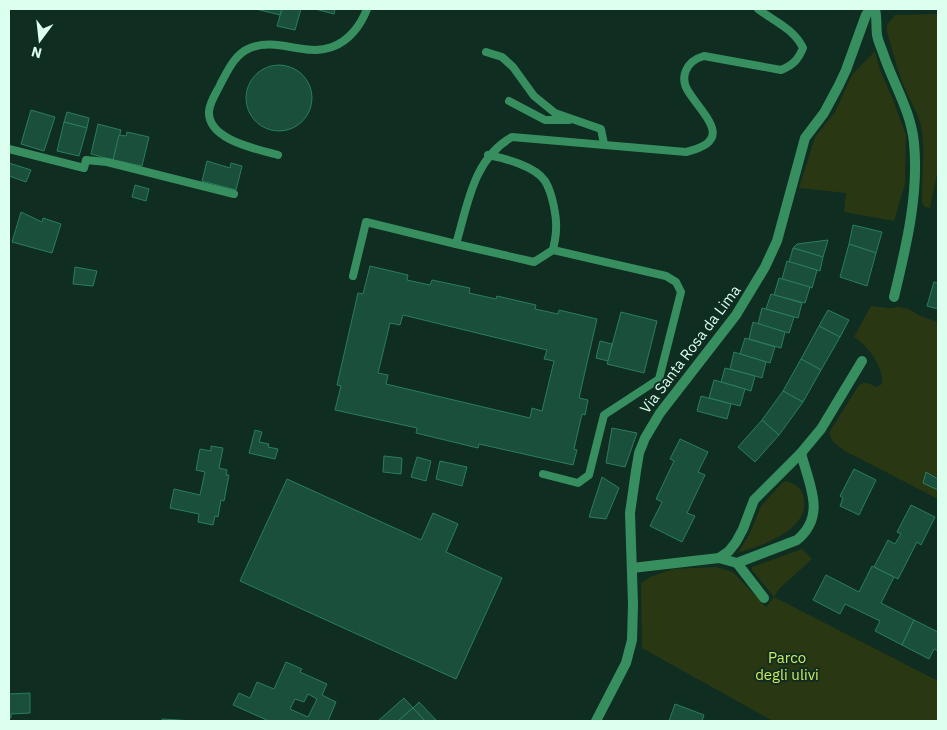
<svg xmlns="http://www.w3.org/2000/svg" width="947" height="730" font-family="'IBM Plex Sans',sans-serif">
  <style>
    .green { fill: #293812 }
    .building { fill: #1a503b; stroke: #2a7d5e; fill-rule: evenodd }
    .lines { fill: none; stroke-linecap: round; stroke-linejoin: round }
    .lane { stroke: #378f60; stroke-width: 8 }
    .street { stroke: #378f60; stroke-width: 10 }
    .labels { text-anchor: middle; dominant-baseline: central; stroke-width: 4; stroke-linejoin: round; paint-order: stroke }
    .street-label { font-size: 15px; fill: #dcffef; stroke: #0f2d21 }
    .park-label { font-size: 15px; fill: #d1e95e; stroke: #0f2d21 }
  </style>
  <rect width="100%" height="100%" fill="#0f2d21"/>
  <g class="green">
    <path d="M938 14V170L930 208 925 207 922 203C921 178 926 151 921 126 918 113 911 103 906 91 898 73 893 52 887 32V25L895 15Z"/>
    <path d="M875 51 880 70 892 97 906 135 905 184 894 221 844 212 846 193 799 188 815 137 835 112 852 75Z"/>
    <path d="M871 306 889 308 899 307 909 309 920 316 938 322V499L845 451C837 445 829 441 830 431L859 385C866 381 870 384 876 387L882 384C884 367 868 346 854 337Z"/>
    <path d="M786 481C796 484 802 488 804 499 809 531 760 546 738 553L750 533 761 506 782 483Z"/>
    <path d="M802 549 812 559 779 589 774 597 938 681V721H773L642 648 641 583 650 577 673 569 716 567 733 572 766 607 774 597 752 570V567Z"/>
  </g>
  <g class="building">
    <path d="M256 9H282L280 15Z"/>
    <path d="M282 9H301L295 30 277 26Z"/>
    <path d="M315 9H335L334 14Z"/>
    <circle cx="279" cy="98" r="33"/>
    <path d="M31 110 55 117 44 151 21 144Z"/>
    <path d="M67 112 89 118 87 128 64 122Z"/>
    <path d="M64 122 87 128 79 156 57 151Z"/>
    <path d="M98 124 121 130 113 160 91 154Z"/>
    <path d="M127 132 149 137 142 166 113 160 119 135 126 136Z"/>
    <path d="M207 161 230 168 231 163 242 166 236 190 202 181Z"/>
    <path d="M9 163 31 170 26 182 9 176Z"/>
    <path d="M135 185 149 189 146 201 132 197Z"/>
    <path d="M21 212 42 222 43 218 61 224 52 253 12 242Z"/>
    <path d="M853 225 882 232 876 253 849 244Z"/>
    <path d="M828 240 823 257 793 248 797 244Z"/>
    <path d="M849 244 876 253 867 286 840 277Z"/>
    <path d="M793 248 823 257 820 271 789 262Z"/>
    <path d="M787 261 817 270 812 288 782 279Z"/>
    <path d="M370 266 408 275 407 280 430 285 432 280 470 288 469 293 496 299 497 296 536 305 535 309 558 314 559 310 597 319 579 398 588 400 585 415 582 414 574 449 577 450 573 465 479 444 478 448 416 433 417 428 335 410 341 386 337 385 358 293 363 294ZM403 315 547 350 544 359 554 361 542 411 532 408 530 418 386 384 388 375 378 373 390 323 400 325Z"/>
    <path d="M75 267 97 271 93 286 73 284Z"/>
    <path d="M779 278 810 287 805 303 774 295Z"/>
    <path d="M934 282 938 283V309L927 306Z"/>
    <path d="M771 294 802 303 798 318 766 309Z"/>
    <path d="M762 308 794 317 789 333 758 324Z"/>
    <path d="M828 310 849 320 840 337 819 326Z"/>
    <path d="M621 312 657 321 644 373 607 364Z"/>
    <path d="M753 322 785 332 781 348 749 339Z"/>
    <path d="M819 326 840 337 821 370 801 359Z"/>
    <path d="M745 338 775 347 770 363 740 354Z"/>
    <path d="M600 341 612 344 608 361 596 358Z"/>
    <path d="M734 352 766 362 762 378 730 369Z"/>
    <path d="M801 359 821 370 803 402 783 391Z"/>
    <path d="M725 368 755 376 751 391 721 382Z"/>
    <path d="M714 380 745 389 740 406 709 398Z"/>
    <path d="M783 391 803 402 779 435 762 420Z"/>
    <path d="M701 396 731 404 727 419 697 411Z"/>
    <path d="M762 420 779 435 755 462 738 447Z"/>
    <path d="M612 428 637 433 625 467 606 463Z"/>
    <path d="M255 430 262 432 259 442 269 444 268 447 278 449 275 459 249 453Z"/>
    <path d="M680 439 708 452 698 472 705 475 687 513 695 516 682 542 650 526 662 502 656 499 674 461 670 459Z"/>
    <path d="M211 446 223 448 219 468 227 470 226 475H229L224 501 221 500 218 517 215 516 213 525 198 522 199 514 170 508 174 489 200 495 205 472 196 470 200 449 211 451Z"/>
    <path d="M384 456 402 458 401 474 383 472Z"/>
    <path d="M417 457 431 461 426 481 411 477Z"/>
    <path d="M440 461 467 467 462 486 436 479Z"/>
    <path d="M854 469 876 480 859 515 840 506 843 498 840 496Z"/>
    <path d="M926 472 938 479V490L923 483Z"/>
    <path d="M602 477 619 488 606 519 589 517Z"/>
    <path d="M287 479 421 540 433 513 458 524 446 552 502 578 456 679 240 581Z"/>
    <path d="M911 505 935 517 921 545 917 542 898 579 874 567 888 540 895 544 901 534 897 532Z"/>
    <path d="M872 566 894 577 881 603 914 620 902 645 875 631 880 621 845 604 840 614 813 600 826 575 859 592Z"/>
    <path d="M914 620 938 632V651L934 649 929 659 902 645Z"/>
    <path d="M286 662 302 669 300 672 327 684 322 695 336 702 328 721H269L233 705 239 693 250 698 257 682 274 689ZM308 694 317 699 308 717 290 709 295 699 304 702Z"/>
    <path d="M30 693V713L11 714V718H9V694Z"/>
    <path d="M404 698 413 708 398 721H378Z"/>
    <path d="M419 702 437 721H425L413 708Z"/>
    <path d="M675 704 704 715 702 721H669Z"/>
    <path d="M413 708 425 721H398Z"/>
    <path d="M162 719 194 721H162Z"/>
  </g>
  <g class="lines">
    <g class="lane">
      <path d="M486 52 502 57 513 67 534 96 555 113 601 129 604 144"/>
      <path d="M509 101 545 120H569"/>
      <path d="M9 149 84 168 86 160 107 162 234 194"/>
      <path d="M278 155C257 149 207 140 209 111 210 101 217 92 221 83 228 70 235 54 250 48 277 37 305 57 332 47 349 41 361 25 367 9"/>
      <path d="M488 155C504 158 535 166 545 181 552 192 557 217 556 230 556 237 554 244 553 250L534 262 456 244C468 204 473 159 512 137L686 152C734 141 706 118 690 94 678 78 686 61 704 56L781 70C793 65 798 60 803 48 794 29 774 21 758 9"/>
      <path d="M353 276 366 222 456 244"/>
      <path d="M543 474 578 483 589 475 604 415 659 379 681 292 676 282 666 276 553 250"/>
    </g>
    <g class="street">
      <path d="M875 9C877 18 876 26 877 35 878 41 881 47 883 53 893 83 911 111 914 143 919 195 906 247 894 297"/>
      <path d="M719 558 737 563 797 540C827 515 809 485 801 453"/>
      <path d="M737 563 764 598"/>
      <path d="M632 568 719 558 729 551 736 542 743 529 754 500 801 453 821 429 862 361"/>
      <path d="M596 721 626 663 632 640 633 604 630 513 636 471 639 453 645 438 660 413 736 315 765 267 777 241 805 138 824 113 839 85 846 70 866 15 870 9"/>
    </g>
  </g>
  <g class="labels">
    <g class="street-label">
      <text transform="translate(690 349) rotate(-53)">Via Santa Rosa da Lima</text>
    </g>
    <g class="park-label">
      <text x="787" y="657">Parco<tspan x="787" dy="17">degli ulivi</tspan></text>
    </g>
  </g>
  <rect width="947" height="730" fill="none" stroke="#dcffef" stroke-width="20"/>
  <g transform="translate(40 40) rotate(195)" stroke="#0f2d21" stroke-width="4" paint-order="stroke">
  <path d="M0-4L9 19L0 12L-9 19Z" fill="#dcffef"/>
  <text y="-8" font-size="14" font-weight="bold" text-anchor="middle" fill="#dcffef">N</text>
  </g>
</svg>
